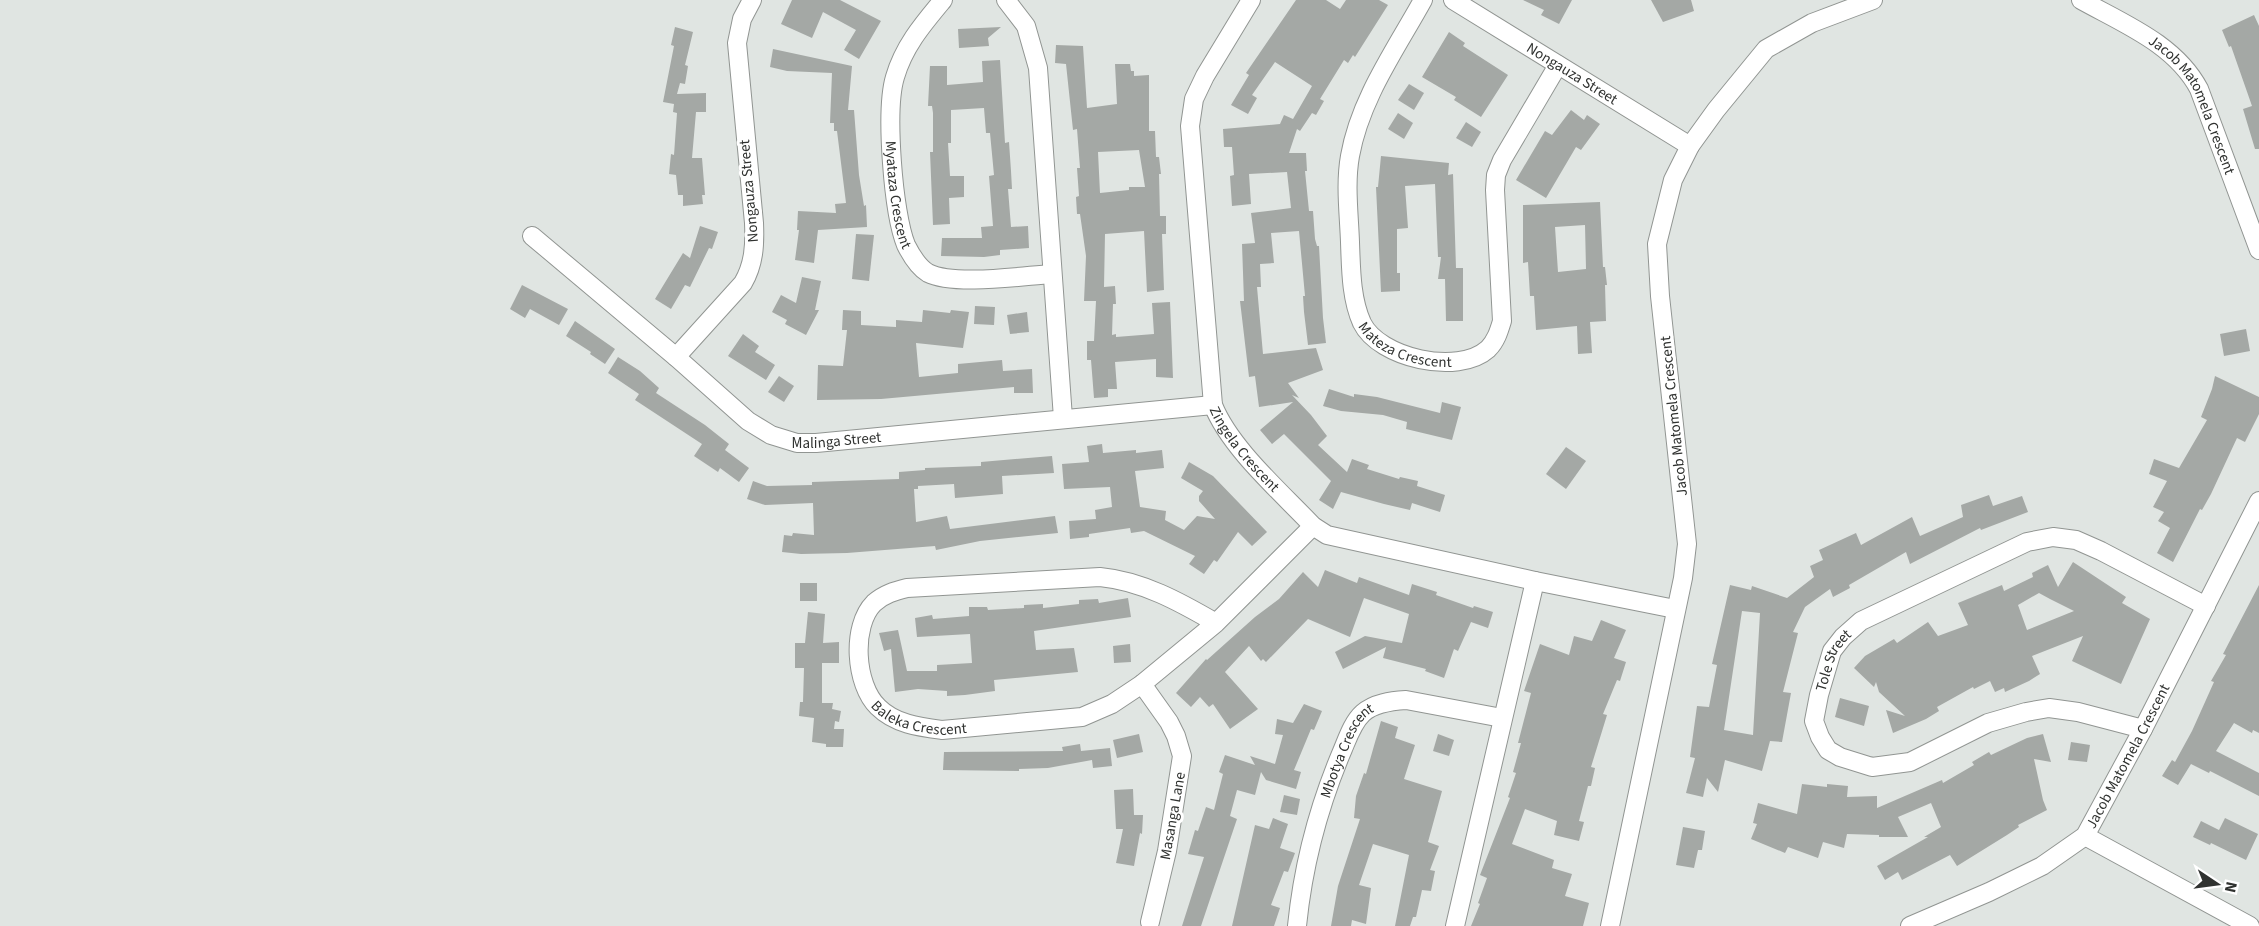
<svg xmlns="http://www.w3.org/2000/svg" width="2259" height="926" font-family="'Source Sans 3',sans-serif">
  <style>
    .building { fill: #a4a8a5; fill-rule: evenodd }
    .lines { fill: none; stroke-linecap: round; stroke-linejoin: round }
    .street-casing { stroke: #919592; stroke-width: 20 }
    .street { stroke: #fff; stroke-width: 18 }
    .labels { text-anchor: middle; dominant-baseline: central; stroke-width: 6; stroke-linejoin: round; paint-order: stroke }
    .street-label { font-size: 15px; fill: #303230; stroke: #fff }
  </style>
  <rect width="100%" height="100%" fill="#e0e5e2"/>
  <g class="building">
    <path d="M792 0H840L881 21 859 59 844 50 856 30 823 12 812 38 781 24Z"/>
    <path d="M1296 0H1326L1340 9 1346 0H1379L1388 5 1355 57 1353 55 1348 63 1344 60 1320 99 1324 101 1316 115 1312 113 1300 131 1297 129 1289 153H1306L1307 171H1305L1309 211H1313L1315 239 1317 246H1319L1323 318 1326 343 1308 345 1304 312 1303 296H1305L1299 231 1271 233 1274 263 1260 264 1261 287H1257L1263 354 1316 348 1323 370 1288 383 1299 398 1292 395 1311 415 1327 436 1318 445 1347 472 1352 459 1369 465 1367 469 1399 479 1400 477 1418 481 1417 486 1445 495 1440 512 1412 503 1410 510 1384 504 1341 492 1333 509 1319 500 1331 481 1284 434 1272 444 1260 430 1293 402 1259 407 1255 376 1249 377 1240 301H1244L1242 244 1255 243 1251 213 1291 208 1287 172 1249 174 1251 204 1232 206 1230 176 1234 175 1232 147H1224L1223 129 1280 124 1284 115 1293 119 1312 86 1275 62 1252 95 1257 98 1248 114 1231 105 1249 75 1246 73Z"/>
    <path d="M1523 0H1572L1559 24 1541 15 1544 10Z"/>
    <path d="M1651 0H1691L1694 11 1663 22Z"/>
    <path d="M2254 15 2259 26V149H2255L2243 109 2252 106 2231 46 2229 47 2222 30Z"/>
    <path d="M675 27 693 32 685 65 688 66 685 84 680 83 677 94 706 93V112H696L692 158H702L705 195H702L703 204 683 206V195H678L676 175 669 174 671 154 674 155 677 113 673 112 674 104 663 102 674 46 671 45Z"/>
    <path d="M1001 27 988 38 989 46 959 48 958 29Z"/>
    <path d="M1449 32 1465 43 1463 46 1508 75 1481 117 1454 100 1456 97 1422 77Z"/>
    <path d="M1056 45 1083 46 1087 108 1117 104 1115 64H1130L1131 71H1134V76L1149 75V131H1155L1156 157H1159L1161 174H1159L1160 216H1166V234H1162L1164 290 1147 292 1144 231 1105 234 1104 287 1115 286 1116 304H1113L1112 335 1116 334V337L1154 334 1152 303 1170 302 1173 378 1156 377V359L1115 362 1117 389H1108V397L1094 398 1091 360H1087V341H1094L1096 301H1084L1086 256 1080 214H1077L1076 197 1079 196 1077 168H1080L1077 129 1073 130 1066 64 1055 63ZM1139 150 1145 187H1129V190L1100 193 1098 152Z"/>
    <path d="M773 49 852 66 848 110H854L859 175 864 206 866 205 867 227 818 230 814 263 795 260 799 230H797L798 211 836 213 835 204 846 203 837 131H834V123H830L832 73 787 71 770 67Z"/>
    <path d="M1000 60 1005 143 1009 142 1011 171 1012 189H1008L1011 227 1028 226 1029 248 1000 250V255L984 257 941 256 942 238H982L981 227 993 226 989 176 994 175 990 133H986L984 108 951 110V143H948L950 176H964V197L949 198 950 224 933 225 930 152H933V113L932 106H928L930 66H947V85L983 82 982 61Z"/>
    <path d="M1409 84 1424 93 1414 110 1398 100Z"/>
    <path d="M1571 110 1584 120 1587 115 1600 124 1581 150 1576 147 1546 198 1516 180 1545 131 1552 135Z"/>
    <path d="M1398 113 1413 123 1404 139 1388 129Z"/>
    <path d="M1466 122 1481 132 1472 147 1456 138Z"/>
    <path d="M1381 156 1449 163 1448 175 1453 174 1456 268H1463V321H1446L1445 279H1438L1441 257H1438L1435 184 1405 186 1408 228 1397 229V273H1400V291L1381 292 1376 187H1378Z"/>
    <path d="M1600 202 1603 267H1605L1607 285H1605L1606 321 1590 322 1592 353 1578 354 1577 326 1536 330 1534 296H1530L1528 262 1523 263V205ZM1585 225 1586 269 1558 272 1555 227Z"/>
    <path d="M700 226 718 232 712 249 709 248 690 287 685 285 671 309 655 299 683 253 690 258Z"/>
    <path d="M856 234 874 235 869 281 852 279Z"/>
    <path d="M802 277 821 281 815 310H819L806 335 785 324 787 320 772 312 781 295 796 303Z"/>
    <path d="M522 285 568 309 559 325 530 309 525 318 510 309Z"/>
    <path d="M975 306 995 307 994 325 974 324Z"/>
    <path d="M843 310 861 311V325L896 327V320L922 322 923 310 950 313 951 310 969 312 963 348 916 343 919 377 958 373V364L1002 360 1003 371 1032 369 1033 393H1014V387L881 399 817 400 818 365 843 366 847 330H842Z"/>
    <path d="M1027 312 1029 332 1010 334 1007 315Z"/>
    <path d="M575 321 615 349 605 364 590 354 591 352 566 336Z"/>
    <path d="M2246 329 2250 351 2224 356 2220 334Z"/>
    <path d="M743 334 759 346 755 352 775 365 766 380 728 356Z"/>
    <path d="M618 357 640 371 659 388 656 393 705 425 729 444 725 450 749 468 739 482 720 468 718 472 694 456 702 444 635 400 639 394 608 373Z"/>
    <path d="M779 376 794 386 784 402 768 392Z"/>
    <path d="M2215 376 2259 397V414L2245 442 2237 438 2211 494 2202 510 2200 509 2173 562 2157 553 2170 528 2158 521 2164 512 2153 507 2167 481 2149 474 2154 459 2179 468 2207 420 2201 417 2212 389Z"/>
    <path d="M1329 389 1354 397V394L1377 397 1440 413 1442 402 1461 407 1452 440 1406 429 1407 422 1383 415 1341 411 1323 406Z"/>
    <path d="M1102 444 1103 453 1136 450V453L1162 450 1164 468 1135 471 1140 507 1166 511 1165 520 1184 530 1197 516 1215 519 1199 501V496L1203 491 1181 478 1189 462 1213 476 1267 532 1252 546 1238 532 1217 562 1214 560 1204 574 1189 564 1195 556 1144 531 1131 533 1130 528 1089 534V537L1070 539 1069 521 1096 519 1095 510 1112 507 1110 487 1064 489 1062 464 1089 462 1087 446Z"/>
    <path d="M1566 447 1586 461 1566 489 1546 474Z"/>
    <path d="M1052 456 1054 473 1002 476 1003 494 955 498 954 484 918 486V489H914L916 522 947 516 950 529 1055 516 1058 533 980 541 936 550 935 546 847 553 801 554 782 552 784 535 792 536 793 533 814 535 813 503 765 505 747 499 753 481 767 486 812 485V482L899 479V472L925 470V468L981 466V462Z"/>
    <path d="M1989 495 1993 506 2022 496 2028 512 1981 530 1980 528 1910 564 1906 552 1849 585 1850 588 1833 597 1830 589 1805 607 1793 632 1798 633 1783 692 1791 693 1782 742 1770 741 1762 771 1725 760 1718 792 1707 778 1703 797 1686 793 1695 758 1690 757 1697 706 1709 707 1717 665 1712 664 1730 585 1751 590 1752 586 1787 598 1814 577 1810 566 1823 560 1819 550 1856 533 1861 545 1912 517 1920 536 1963 517 1961 505ZM1742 611 1760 613 1753 735 1724 730Z"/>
    <path d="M2073 562 2126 597 2122 603 2150 619 2121 684 2072 661 2083 636 2032 656 2040 674 2029 681 2005 692 2004 688 1995 692 1990 681 1974 689 1973 687 1937 707 1939 711 1926 719 1893 733 1886 710 1905 716 1879 692 1876 682 1874 687 1854 668 1865 656 1894 639 1897 643 1928 622 1938 636 1968 625 1958 603 2002 585 2004 591 2033 577 2032 573 2048 565 2058 587ZM2039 593 2050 599 2074 611 2027 630 2018 605Z"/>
    <path d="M1325 570 1357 583 1359 577 1409 595 1412 584 1437 592 1436 595 1473 608 1474 606 1493 612 1488 628 1471 622 1458 651 1454 649 1444 678 1425 671 1426 669 1383 658 1386 647 1343 669 1335 652 1365 636 1402 643 1409 614 1364 598 1350 637 1308 619 1266 662 1263 659 1261 661 1249 646 1225 672 1258 709 1230 729 1213 704 1209 707 1200 697 1191 707 1176 693 1206 659 1207 660 1255 617 1279 599 1303 572 1318 587Z"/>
    <rect x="800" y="583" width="17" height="18"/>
    <path d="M2259 585V733L2253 730 2252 733 2234 723 2216 751 2259 773V796L2210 771 2209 773 2191 764 2178 785 2162 776 2172 760 2175 762 2192 731 2214 682 2211 681 2226 655 2223 654Z"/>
    <path d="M1128 598 1131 617 1034 631 1036 650 1074 648 1078 672 994 680 995 691 965 695 947 696V691L918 689 895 692 891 649 884 651 879 633 898 630 907 671H937V665L972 663 970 634 917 637 915 618 932 615 933 619 969 616V607H987L988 610 1024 608V605L1043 604V608L1079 604V600L1098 599 1099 603Z"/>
    <path d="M808 612 825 614 823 643 839 642V663H822V703H833L832 709 841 711 839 722 835 721 834 729H844L843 747H826V744L812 742 814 718 799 716 800 702H803L804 668H795V643H805Z"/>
    <path d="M1601 620 1626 630 1614 658 1626 662 1620 681 1617 680 1603 714 1607 715 1591 767 1595 768 1591 786H1588L1579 821 1584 822 1579 841 1554 835 1557 821 1525 809 1512 844 1554 860 1552 868 1572 874 1565 896 1589 903 1583 926H1471L1480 904 1478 903 1487 878 1480 875 1510 798 1508 797 1516 773 1513 772 1521 743H1518L1531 693 1524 691 1540 644 1569 655 1574 636 1592 641Z"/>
    <path d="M1130 644 1131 662 1114 663 1113 646Z"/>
    <path d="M1840 698 1869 706 1864 726 1835 717Z"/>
    <path d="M1304 704 1322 711 1314 730 1311 729 1294 770 1301 772 1296 789 1266 780 1261 772 1255 795 1237 790 1230 816 1237 819 1201 926H1182L1204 857 1188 854 1195 830 1198 831 1206 807 1214 810 1223 774 1219 772 1225 755 1255 765 1250 756 1275 764 1283 735 1275 734 1277 719 1293 723Z"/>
    <path d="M1381 721 1398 727 1395 738 1415 745 1404 779 1442 791 1428 842 1439 846 1430 870 1435 871 1431 891 1422 890 1416 917H1413L1410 926H1395L1409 855 1373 844 1359 885 1371 888 1366 924 1352 920 1351 926H1331L1338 886 1360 819 1354 818 1356 796 1364 773 1366 774Z"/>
    <path d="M1139 734 1143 752 1117 758 1113 740Z"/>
    <path d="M1438 734 1454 740 1449 756 1433 751Z"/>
    <path d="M2043 734 2051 762 2034 759 2043 800 2047 810 2018 825 2019 827 2007 835 1957 866 1950 855 1902 880 1898 872 1885 880 1877 866 1928 837H1924L1941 827 1931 803 1898 817 1908 837H1879V835L1847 834 1844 848 1823 842 1818 858 1788 847 1785 853 1751 839 1757 824 1753 823 1758 803 1797 814 1802 784 1827 787V784L1848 786 1847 797 1877 796V808L1942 780 1943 783 1974 765 1972 762 1989 752 1991 755 2027 738Z"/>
    <path d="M2071 742 2090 745 2087 762 2068 760Z"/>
    <path d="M1080 744 1081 751 1110 748 1112 766 1093 768 1092 760 1048 768 1019 769V771L943 770 944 752 1063 751 1062 747Z"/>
    <path d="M1133 789 1134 815H1143L1142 834 1140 833 1134 866 1116 863 1123 829H1116L1114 790Z"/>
    <path d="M1284 795 1300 799 1297 815 1280 812Z"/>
    <path d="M1273 818 1288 824 1280 848 1295 853 1288 872 1284 871 1271 905 1280 908 1274 926H1232L1255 825 1269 829Z"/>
    <path d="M2225 818 2258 834 2246 860 2211 843 2210 845 2193 837 2201 821 2219 830Z"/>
    <path d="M1683 827 1705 831 1702 850H1698L1694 868 1676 865Z"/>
  </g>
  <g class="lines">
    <defs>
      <g id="street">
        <path id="s1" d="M943 0C923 24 904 46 895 77 885 110 893 213 906 245 911 255 918 267 928 273 954 286 1021 276 1051 274"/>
        <path d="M1006 0 1026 26 1038 68 1063 418"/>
        <path id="s2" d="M1251 0 1205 76 1194 99 1190 126 1213 405C1230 448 1281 492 1313 526L1327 535 1535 581 1675 609"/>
        <path id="s3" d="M1423 0C1396 49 1360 99 1350 156 1345 184 1349 214 1350 242 1351 269 1351 299 1362 323 1379 358 1458 376 1488 349 1496 341 1499 331 1502 321L1495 190 1496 175 1502 160 1558 65"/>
        <path id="s4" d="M1453 0 1690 146"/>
        <path id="s5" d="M2081 0C2124 24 2175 44 2199 89L2259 250"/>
        <path id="s6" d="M532 236 676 357 748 421 771 435 797 443H816L1213 405"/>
        <path d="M676 357 743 283C754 264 755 245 754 223L737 43 742 19 752 0"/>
        <path id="s7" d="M1216 623C1180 602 1142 581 1100 577L907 588C895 591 884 594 874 603 851 626 855 685 878 707 895 724 919 727 942 730L1082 717 1112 704 1142 684 1216 623 1313 526"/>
        <path d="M1142 684 1169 722 1176 736 1182 756 1167 851 1150 922"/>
        <path id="s8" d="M2143 729 2078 712 2049 708 2026 712 1988 723 1910 762 1872 767 1840 757 1828 750 1820 737 1814 721 1819 695 1832 651 1843 637 1861 621 2027 542 2053 537 2076 540 2101 551 2206 606"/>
        <path d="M2085 836 2250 926"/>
        <path id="s9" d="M1297 926C1303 866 1319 805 1343 749 1348 737 1353 722 1363 713 1374 703 1391 701 1406 700L1502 718"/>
        <path d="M1455 926 1535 581"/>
        <path d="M1610 926 1683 578 1687 544 1660 296 1657 244 1673 180 1690 146 1716 110 1766 49 1812 23 1873 0"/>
        <path id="s10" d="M1910 926 1989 892 2042 866 2085 836 2143 729 2259 501"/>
      </g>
    </defs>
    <use href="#street" class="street-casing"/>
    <use href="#street" class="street"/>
  </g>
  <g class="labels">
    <g class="street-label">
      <text stroke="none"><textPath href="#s4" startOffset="140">Nongauza Street</textPath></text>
      <text stroke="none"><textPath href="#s5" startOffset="160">Jacob Matomela Crescent</textPath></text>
      <text transform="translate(749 191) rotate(-95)">Nongauza Street</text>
      <text stroke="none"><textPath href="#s1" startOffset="210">Myataza Crescent</textPath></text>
      <text stroke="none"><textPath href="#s3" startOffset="393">Mateza Crescent</textPath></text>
      <text transform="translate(1674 416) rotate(-96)">Jacob Matomela Crescent</text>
      <text stroke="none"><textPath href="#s6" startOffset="378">Malinga Street</textPath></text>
      <text stroke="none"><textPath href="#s2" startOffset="476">Zingela Crescent</textPath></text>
      <text stroke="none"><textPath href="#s8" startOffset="429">Tole Street</textPath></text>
      <text stroke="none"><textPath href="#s7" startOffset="512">Baleka Crescent</textPath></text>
      <text stroke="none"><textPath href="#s9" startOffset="184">Mbotya Crescent</textPath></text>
      <text stroke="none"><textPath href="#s10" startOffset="288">Jacob Matomela Crescent</textPath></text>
      <text transform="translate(1173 816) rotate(-80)">Masanga Lane</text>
    </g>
  </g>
  <g transform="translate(2217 884) rotate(103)" stroke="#ffffff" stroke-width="4.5" paint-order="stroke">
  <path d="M0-4.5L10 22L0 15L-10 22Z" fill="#303230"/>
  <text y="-9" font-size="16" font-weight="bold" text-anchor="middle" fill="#303230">N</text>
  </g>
</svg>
